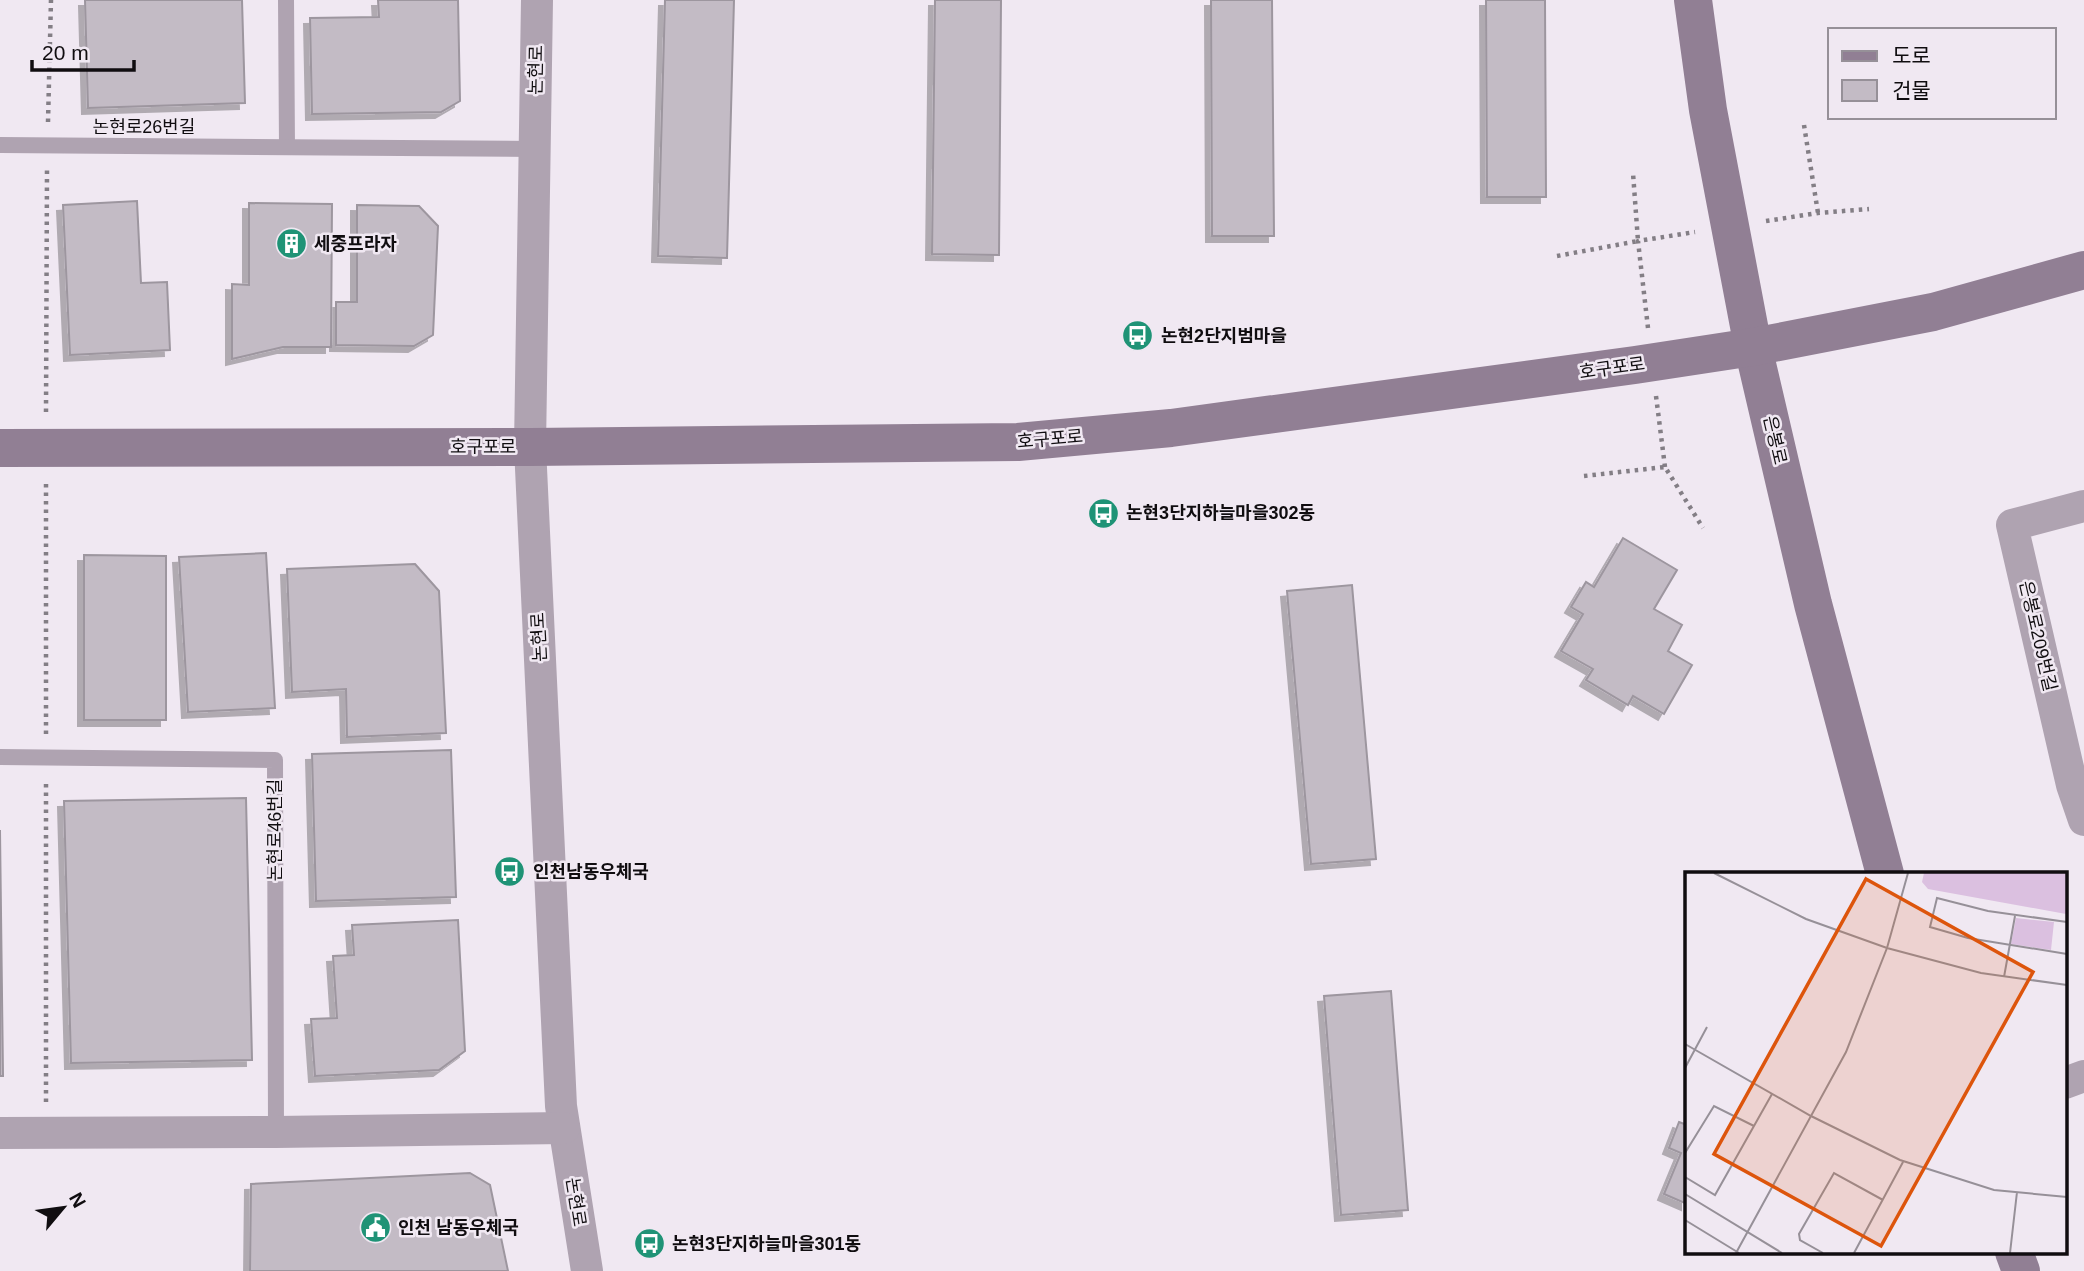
<svg xmlns="http://www.w3.org/2000/svg" width="2084" height="1271" font-family="Arial,'Noto Sans KR',sans-serif">
  <style>
    .building { fill: #c3bbc5; stroke: #9d969f; stroke-width: 2; filter: url(#shadow) }
    .lines { fill: none; stroke-linecap: round; stroke-linejoin: round }
    .path { stroke: #837e85; stroke-width: 4.5; stroke-dasharray: 3.5 5; stroke-linecap: butt }
    .service { stroke: #afa3b1; stroke-width: 16 }
    .minor { stroke: #afa3b1; stroke-width: 32 }
    .secondary { stroke: #917f94; stroke-width: 38 }
    .labels { text-anchor: middle; dominant-baseline: central; stroke-width: 5; stroke-linejoin: round; paint-order: stroke }
    .street-label { font-size: 18px; fill: #100d10; stroke: #f0e8f2 }
    .poi-label { font-size: 18px; font-weight: bold; fill: #100d10; stroke: #f0e8f2; text-anchor: start }
    .inset-road { fill: none; stroke: #969098; stroke-width: 2 }
    .view { fill: #dd550c; fill-opacity: 0.15; stroke: #dd550c; stroke-width: 3.5 }
    .inset-edge { fill: none; stroke: #100d10; stroke-width: 3.5 }
  </style>
  <defs>
    <filter id="shadow"><feDropShadow dx="-6" dy="6" stdDeviation="0" flood-color="#0004"/></filter>
  </defs>
  <rect width="100%" height="100%" fill="#f0e8f2"/>
  <g class="building">
    <path d="M85 0H242L245 103 88 108Z"/>
    <path d="M378 0H458L460 101 441 112 312 114 310 18 379 17Z"/>
    <path d="M665 0H734L727 258 658 256Z"/>
    <path d="M935 0H1001L999 255 932 254Z"/>
    <path d="M1211 0H1272L1274 236H1212Z"/>
    <path d="M1486 0H1545L1546 197H1487Z"/>
    <path d="M137 201 141 283 167 282 170 350 70 355 63 205Z"/>
    <path d="M249 203 332 204 331 347H283L232 359V284L249 285Z"/>
    <path d="M357 205 419 206 438 226 433 335 414 346 336 345V302H357Z"/>
    <path d="M1623 538 1677 570 1654 609 1682 625 1668 651 1692 665 1664 714 1633 696 1628 705 1586 680 1593 669 1561 651 1583 614 1571 607 1586 582 1594 587Z"/>
    <path d="M266 553 275 708 188 712 179 557Z"/>
    <path d="M84 555 166 556V720H84Z"/>
    <path d="M415 564 439 591 446 733 347 737 346 689 292 692 287 569Z"/>
    <path d="M1352 585 1376 859 1311 864 1287 591Z"/>
    <path d="M451 750 456 897 316 901 312 754Z"/>
    <path d="M246 798 252 1060 71 1063 64 801Z"/>
    <path d="M0 830 3 1076H0Z"/>
    <path d="M458 920 465 1051 439 1070 315 1076 311 1019 337 1018 333 956 354 955 352 925Z"/>
    <path d="M1391 991 1408 1210 1341 1215 1324 996Z"/>
    <path d="M1679 1122 1687 1125V1204L1664 1194 1681 1153 1669 1148Z"/>
    <path d="M470 1173 490 1185 508 1271H250L251 1184Z"/>
  </g>
  <g class="lines">
    <g class="path">
      <path d="M48 122 51 0"/>
      <path d="M1804 125 1818 213"/>
      <path d="M1766 221 1818 213 1869 209"/>
      <path d="M1557 256 1638 241 1633 173"/>
      <path d="M1648 328 1638 241 1695 232"/>
      <path d="M1656 396 1665 467"/>
      <path d="M46 412 47 169"/>
      <path d="M1584 476 1665 467 1703 528"/>
      <path d="M46 734V484"/>
      <path d="M46 1102V781"/>
    </g>
    <g class="service">
      <path d="M286 0 287 147"/>
      <path d="M0 145 535 149"/>
      <path d="M0 757 275 760 276 1132"/>
    </g>
    <g class="minor">
      <path d="M537 0 530 447 561 1106 587 1271"/>
      <path d="M2084 506 2012 525 2072 785 2084 820"/>
      <path d="M2065 1083 2084 1076"/>
      <path d="M0 1133 276 1132 564 1128"/>
    </g>
    <g class="secondary">
      <path d="M1693 0 1708 110 1753 347 1813 604 1885 874"/>
      <path d="M0 448 530 447 1018 442 1171 428 1635 365 1753 347 1933 312 2084 270"/>
      <path d="M2014 1252 2021 1271"/>
    </g>
  </g>
  <defs>
    <symbol id="building-disc" viewBox="-11 -11 22 22"><circle r="9.5" fill="#1f9376" stroke="#f0e8f2"/><path d="M-4-6H4V6H1V3H-1V6H-4ZM-2.5-4.3h1.7v1.8h-1.7ZM.8-4.3h1.7v1.8H.8ZM-2.5-1h1.7V.8h-1.7ZM.8-1h1.7V.8H.8Z" fill="#fff"/></symbol>
    <symbol id="bus-disc" viewBox="-11 -11 22 22"><circle r="9.5" fill="#1f9376" stroke="#f0e8f2"/><path d="M-5-6H5V4H4V6H2V4H-2V6H-4V4H-5ZM-3.5-4V0h7V-4ZM-3.5 1.2v1.5H-2V1.2ZM2 1.2v1.5H3.5V1.2Z" fill="#fff"/></symbol>
    <symbol id="civic-disc" viewBox="-11 -11 22 22"><circle r="9.5" fill="#1f9376" stroke="#f0e8f2"/><path d="M-.6-6.5H3V-4.5H.6V-3L4-1V1h2V6H-6V1h2V-1L-.6-3ZM-1.2 2.5V6h2.4V2.5Z" fill="#fff"/></symbol>
  </defs>
  <g fill-rule="evenodd">
    <use href="#building-disc" x="274" y="226" width="35" height="35"/>
    <use href="#bus-disc" x="1120" y="318" width="35" height="35"/>
    <use href="#bus-disc" x="1086" y="496" width="35" height="35"/>
    <use href="#bus-disc" x="492" y="854" width="35" height="35"/>
    <use href="#civic-disc" x="358" y="1210" width="35" height="35"/>
    <use href="#bus-disc" x="632" y="1226" width="35" height="35"/>
  </g>
  <g class="labels">
    <g class="street-label">
      <text transform="translate(536 70) rotate(-89)">논현로</text>
      <text x="144" y="127">논현로26번길</text>
      <text transform="translate(1612 368) rotate(-8)">호구포로</text>
      <text transform="translate(1050 439) rotate(-5)">호구포로</text>
      <text transform="translate(1775 440) rotate(77)">은봉로</text>
      <text x="483" y="447">호구포로</text>
      <text transform="translate(2038 636) rotate(77)">은봉로209번길</text>
      <text transform="translate(539 637) rotate(-93)">논현로</text>
      <text transform="translate(275 830) rotate(-90)">논현로46번길</text>
      <text transform="translate(576 1202) rotate(81)">논현로</text>
    </g>
    <g class="poi-label">
      <text x="314" y="244">세중프라자</text>
      <text x="1161" y="336">논현2단지범마을</text>
      <text x="1126" y="513">논현3단지하늘마을302동</text>
      <text x="533" y="872">인천남동우체국</text>
      <text x="398" y="1228">인천 남동우체국</text>
      <text x="672" y="1244">논현3단지하늘마을301동</text>
    </g>
  </g>
  <g transform="translate(1685 872)">
    <rect width="382" height="382" fill="#f0e8f2"/>
    <path d="M239 1H381V42L243 17 237 10ZM331 46 369 50 366 78 326 72Z" fill="#dbc0e0"/>
    <path class="inset-road" d="M29 1 121 47 202 76 296 101 382 113M382 50 303 39 252 26 245 55 283 66 382 82M319 105 330 44M0 172 126 244 215 288 309 318 382 325M0 196 22 155M0 281 29 234 69 254M0 305 30 323 87 222M0 322 97 381M0 348 54 381M51 381 161 180 202 76 223 1M138 381 115 368 114 362 149 301 198 328M169 381 218 290M325 381 332 320"/>
    <path class="view" d="M181 7 348 100 196 374 29 282Z"/>
    <rect width="382" height="382" class="inset-edge"/>
  </g>
  <rect x="1828" y="28" width="228" height="91" fill="#f0e8f2" stroke="#969098" stroke-width="2"/>
  <rect x="1842" y="51" width="35" height="10" fill="#917f94" stroke="#969098" stroke-width="2"/>
  <text x="1892" y="63" font-size="21" fill="#100d10">도로</text>
  <rect x="1842" y="80" width="35" height="21" fill="#c3bbc5" stroke="#969098" stroke-width="2"/>
  <text x="1892" y="98" font-size="21" fill="#100d10">건물</text>
  <g transform="translate(63 1208) rotate(61)" stroke="#f0e8f2" stroke-width="5" paint-order="stroke">
  <path d="M0-5L12 26L0 18L-12 26Z" fill="#100d10"/>
  <text y="-10" font-size="19" font-weight="bold" text-anchor="middle" fill="#100d10">N</text>
  </g>
  <path d="M32 60v10h102v-10" fill="none" stroke="#100d10" stroke-width="3.5"/>
  <text x="42" y="60" font-size="21" fill="#100d10" stroke="#f0e8f2" stroke-width="5" paint-order="stroke">20 m</text>
</svg>
